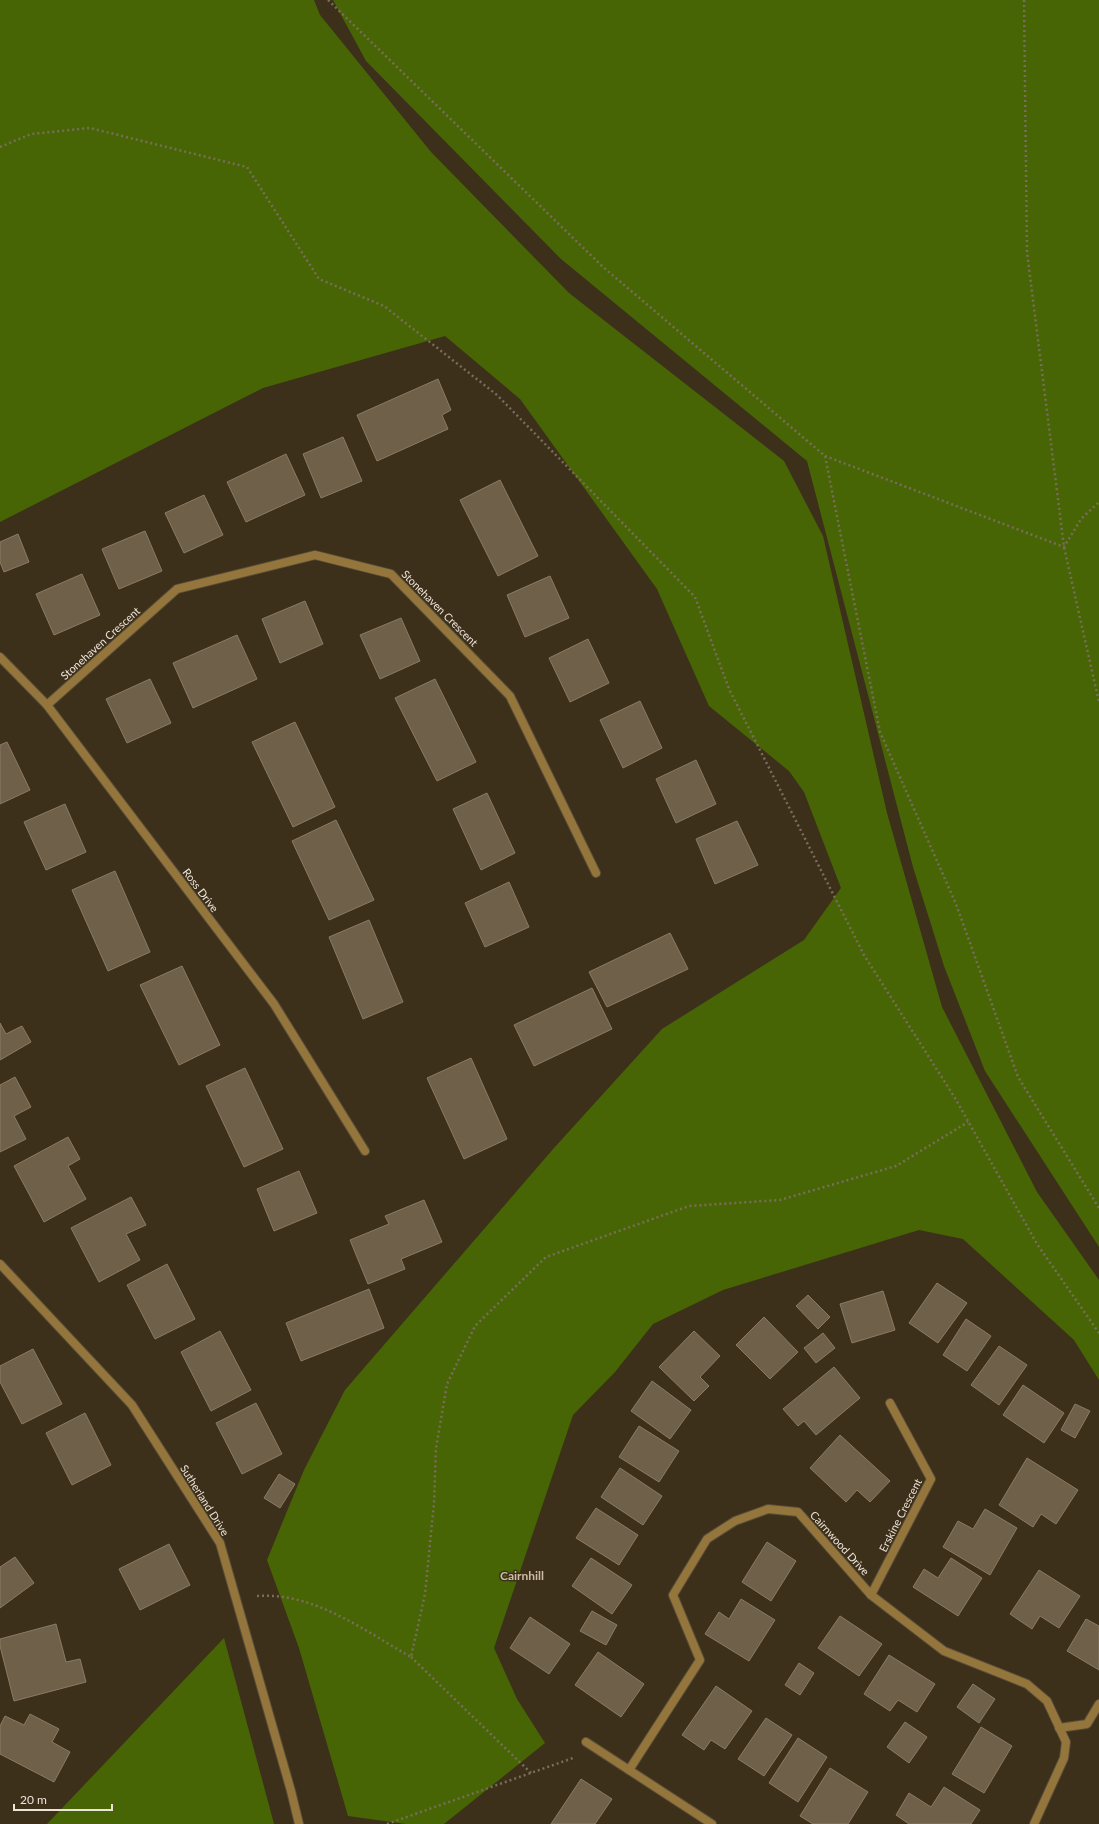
<svg xmlns="http://www.w3.org/2000/svg" width="1099" height="1824" font-family="Lato,sans-serif">
  <style>
    .green { fill: #486505 }
    .building { fill: #6f604a; stroke: #8b7b64 }
    .lines { fill: none; stroke-linecap: round; stroke-linejoin: round }
    .street-casing { stroke: #594d39; stroke-width: 10 }
    .path { stroke: #796d5b; stroke-width: 2.5; stroke-dasharray: 2 3; stroke-linecap: butt }
    .street { stroke: #94763c; stroke-width: 8 }
    .labels { text-anchor: middle; dominant-baseline: central; stroke-width: 3; stroke-linejoin: round; paint-order: stroke }
    .street-label { font-size: 11px; fill: #ede4d8; stroke: #3d301b }
    .neighbourhood-label { font-size: 12px; font-weight: bold; fill: #cdbda4; stroke: #3d301b }
  </style>
  <rect width="100%" height="100%" fill="#3d301b"/>
  <g class="green">
    <path d="M0 0H314L320 15 431 152 569 293 784 461 823 536 887 813 942 1007 1037 1192 1099 1280V1380L1074 1340 963 1239 919 1230 723 1290 653 1324 615 1372 573 1415 494 1648 517 1699 545 1743 444 1824H406L348 1816 299 1648 267 1560 304 1470 345 1390 554 1148 662 1029 804 940 841 888 804 792 789 771 709 706 657 589 520 399 445 336 263 388 0 522Z"/>
    <path d="M333 0H1099V1247L985 1071 944 966 913 867 807 461 561 259 366 61Z"/>
    <path d="M224 1638 274 1824H47Z"/>
  </g>
  <g class="building">
    <path d="M438 379 451 410 442 415 448 429 377 461 357 415Z"/>
    <path d="M343 437 362 481 321 498 303 454Z"/>
    <path d="M286 454 305 495 246 522 227 482Z"/>
    <path d="M500 480 538 556 498 576 460 500Z"/>
    <path d="M204 495 223 535 184 553 165 513Z"/>
    <path d="M145 531 162 571 119 589 102 549Z"/>
    <path d="M18 534 29 562 4 572 0 562V542Z"/>
    <path d="M82 574 100 615 54 635 36 594Z"/>
    <path d="M550 576 569 618 525 637 507 595Z"/>
    <path d="M305 601 323 644 280 663 262 619Z"/>
    <path d="M401 618 420 661 380 679 360 635Z"/>
    <path d="M237 635 257 679 193 708 173 663Z"/>
    <path d="M588 639 609 683 570 702 549 658Z"/>
    <path d="M150 679 171 723 127 743 106 699Z"/>
    <path d="M435 679 476 762 437 781 395 698Z"/>
    <path d="M640 701 662 748 623 768 600 720Z"/>
    <path d="M295 722 335 807 293 827 252 742Z"/>
    <path d="M7 742 30 790 0 804V745Z"/>
    <path d="M696 760 716 804 676 823 656 779Z"/>
    <path d="M487 793 515 853 481 870 453 809Z"/>
    <path d="M65 804 86 852 46 870 24 822Z"/>
    <path d="M336 820 374 900 329 920 292 841Z"/>
    <path d="M737 821 758 865 715 884 696 839Z"/>
    <path d="M115 871 150 952 108 971 72 890Z"/>
    <path d="M509 882 529 927 485 947 465 903Z"/>
    <path d="M369 920 403 1002 363 1019 329 937Z"/>
    <path d="M670 933 688 969 607 1007 589 972Z"/>
    <path d="M182 966 220 1045 179 1065 140 985Z"/>
    <path d="M592 988 612 1029 534 1066 514 1025Z"/>
    <path d="M0 1023 6 1034 22 1026 31 1042 0 1060Z"/>
    <path d="M471 1058 507 1139 464 1159 427 1078Z"/>
    <path d="M245 1068 283 1149 244 1167 206 1086Z"/>
    <path d="M15 1077 31 1107 14 1116 26 1139 0 1152V1085Z"/>
    <path d="M68 1137 80 1159 68 1166 86 1199 44 1222 14 1166Z"/>
    <path d="M299 1171 317 1213 274 1231 257 1189Z"/>
    <path d="M131 1197 146 1225 126 1234 140 1260 99 1282 71 1228Z"/>
    <path d="M424 1200 442 1242 401 1259 405 1269 368 1284 350 1240 389 1224 385 1216Z"/>
    <path d="M167 1264 195 1319 155 1339 127 1285Z"/>
    <path d="M937 1283 967 1303 938 1343 909 1323Z"/>
    <path d="M369 1289 384 1328 301 1361 286 1323Z"/>
    <path d="M883 1291 895 1330 852 1343 840 1304Z"/>
    <path d="M808 1295 830 1317 818 1329 796 1306Z"/>
    <path d="M764 1317 798 1352 770 1379 736 1345Z"/>
    <path d="M966 1319 991 1336 967 1371 943 1355Z"/>
    <path d="M220 1331 251 1390 211 1411 181 1352Z"/>
    <path d="M694 1331 720 1356 700 1377 709 1386 694 1401 659 1367Z"/>
    <path d="M823 1333 835 1348 816 1363 804 1348Z"/>
    <path d="M999 1346 1027 1365 999 1405 971 1385Z"/>
    <path d="M33 1349 62 1404 22 1424 0 1382V1366Z"/>
    <path d="M834 1367 860 1398 816 1435 804 1421 798 1426 783 1409Z"/>
    <path d="M652 1381 691 1410 670 1439 631 1411Z"/>
    <path d="M1023 1385 1064 1413 1044 1443 1003 1415Z"/>
    <path d="M256 1403 282 1454 242 1474 216 1423Z"/>
    <path d="M1075 1404 1090 1411 1075 1438 1061 1430Z"/>
    <path d="M85 1413 111 1465 72 1485 46 1433Z"/>
    <path d="M639 1426 679 1451 659 1482 619 1457Z"/>
    <path d="M840 1435 890 1481 870 1502 857 1490 846 1502 810 1468Z"/>
    <path d="M1027 1458 1078 1490 1056 1524 1041 1514 1033 1527 999 1505Z"/>
    <path d="M620 1468 662 1496 643 1525 601 1497Z"/>
    <path d="M279 1474 295 1484 280 1508 264 1498Z"/>
    <path d="M596 1508 638 1535 619 1565 576 1538Z"/>
    <path d="M985 1509 1017 1528 990 1575 943 1547 958 1521 973 1529Z"/>
    <path d="M767 1542 796 1561 771 1601 742 1582Z"/>
    <path d="M169 1544 190 1585 140 1610 119 1569Z"/>
    <path d="M15 1557 34 1583 0 1608V1567Z"/>
    <path d="M591 1558 632 1585 612 1614 572 1586Z"/>
    <path d="M951 1558 982 1578 958 1616 913 1587 924 1569 938 1578Z"/>
    <path d="M1039 1570 1080 1596 1059 1628 1040 1616 1032 1629 1010 1614Z"/>
    <path d="M741 1599 775 1620 749 1661 705 1634 719 1612 729 1619Z"/>
    <path d="M592 1611 617 1625 606 1645 580 1631Z"/>
    <path d="M840 1616 882 1644 859 1676 818 1648Z"/>
    <path d="M530 1617 570 1644 549 1674 510 1648Z"/>
    <path d="M1086 1619 1099 1626V1670L1067 1651Z"/>
    <path d="M56 1624 66 1662 80 1659 86 1682 14 1701 0 1646V1639Z"/>
    <path d="M598 1652 644 1684 621 1717 575 1685Z"/>
    <path d="M889 1655 935 1684 917 1712 898 1700 890 1711 864 1694Z"/>
    <path d="M799 1663 814 1673 800 1695 785 1685Z"/>
    <path d="M973 1684 995 1699 979 1723 957 1707Z"/>
    <path d="M716 1686 752 1711 725 1749 711 1740 704 1750 682 1735Z"/>
    <path d="M30 1714 59 1729 52 1742 70 1752 54 1782 0 1754V1726L5 1716 24 1725Z"/>
    <path d="M766 1718 792 1735 764 1776 738 1759Z"/>
    <path d="M905 1722 927 1737 909 1763 887 1747Z"/>
    <path d="M981 1727 1012 1746 984 1793 952 1774Z"/>
    <path d="M798 1738 827 1757 798 1802 769 1783Z"/>
    <path d="M830 1768 868 1792 848 1824H813L800 1816Z"/>
    <path d="M581 1779 612 1799 595 1824H551Z"/>
    <path d="M944 1787 980 1810 971 1824H909L896 1815 909 1793 931 1807Z"/>
  </g>
  <g class="lines">
    <defs>
      <g id="street">
        <path d="M0 657 47 705 274 1004 365 1151"/>
        <path d="M47 705 177 589 315 555 391 574 510 696 596 873"/>
        <path d="M0 1264 132 1405 220 1543 291 1791 299 1824"/>
        <path d="M871 1595 931 1479 890 1403"/>
        <path d="M1059 1728 1087 1724 1099 1704"/>
        <path d="M586 1742 712 1824"/>
        <path d="M629 1770 700 1660 673 1595 707 1539 735 1521 768 1509 798 1512 871 1595 944 1651 1027 1684 1047 1701 1066 1742 1064 1758 1034 1824"/>
      </g>
    </defs>
    <use href="#street" class="street-casing"/>
    <g class="path">
      <path d="M328 0 603 267 825 456 880 732 956 904 1018 1077 1099 1208"/>
      <path d="M1024 0 1027 252 1064 547 1099 702"/>
      <path d="M0 147 31 134 90 128 247 167 319 279 384 306 497 395 695 597 729 689 864 955 955 1098 1037 1244 1099 1333"/>
      <path d="M825 456 1064 547 1081 519 1099 502"/>
      <path d="M257 1596C314 1592 363 1630 411 1657L425 1594 434 1503 436 1448 447 1384 475 1326 546 1257 689 1206 780 1200 896 1166 968 1122"/>
      <path d="M411 1657 531 1773"/>
      <path d="M387 1824 573 1758"/>
    </g>
    <use href="#street" class="street"/>
  </g>
  <g class="labels">
    <g class="street-label">
      <text transform="translate(440 608) rotate(45)">Stonehaven Crescent</text>
      <text transform="translate(100 643) rotate(-42)">Stonehaven Crescent</text>
      <text transform="translate(201 890) rotate(53)">Ross Drive</text>
      <text transform="translate(205 1500) rotate(58)">Sutherland Drive</text>
      <text transform="translate(900 1515) rotate(-63)">Erskine Crescent</text>
      <text transform="translate(840 1543) rotate(48)">Cairnwood Drive</text>
    </g>
    <g class="neighbourhood-label">
      <text x="522" y="1575">Cairnhill</text>
    </g>
  </g>
  <path d="M14 1804v6h98v-6" fill="none" stroke="#ede4d8" stroke-width="2"/>
  <text x="20" y="1804" font-size="12" fill="#ede4d8" stroke="#3d301b" stroke-width="3" paint-order="stroke">20 m</text>
</svg>
